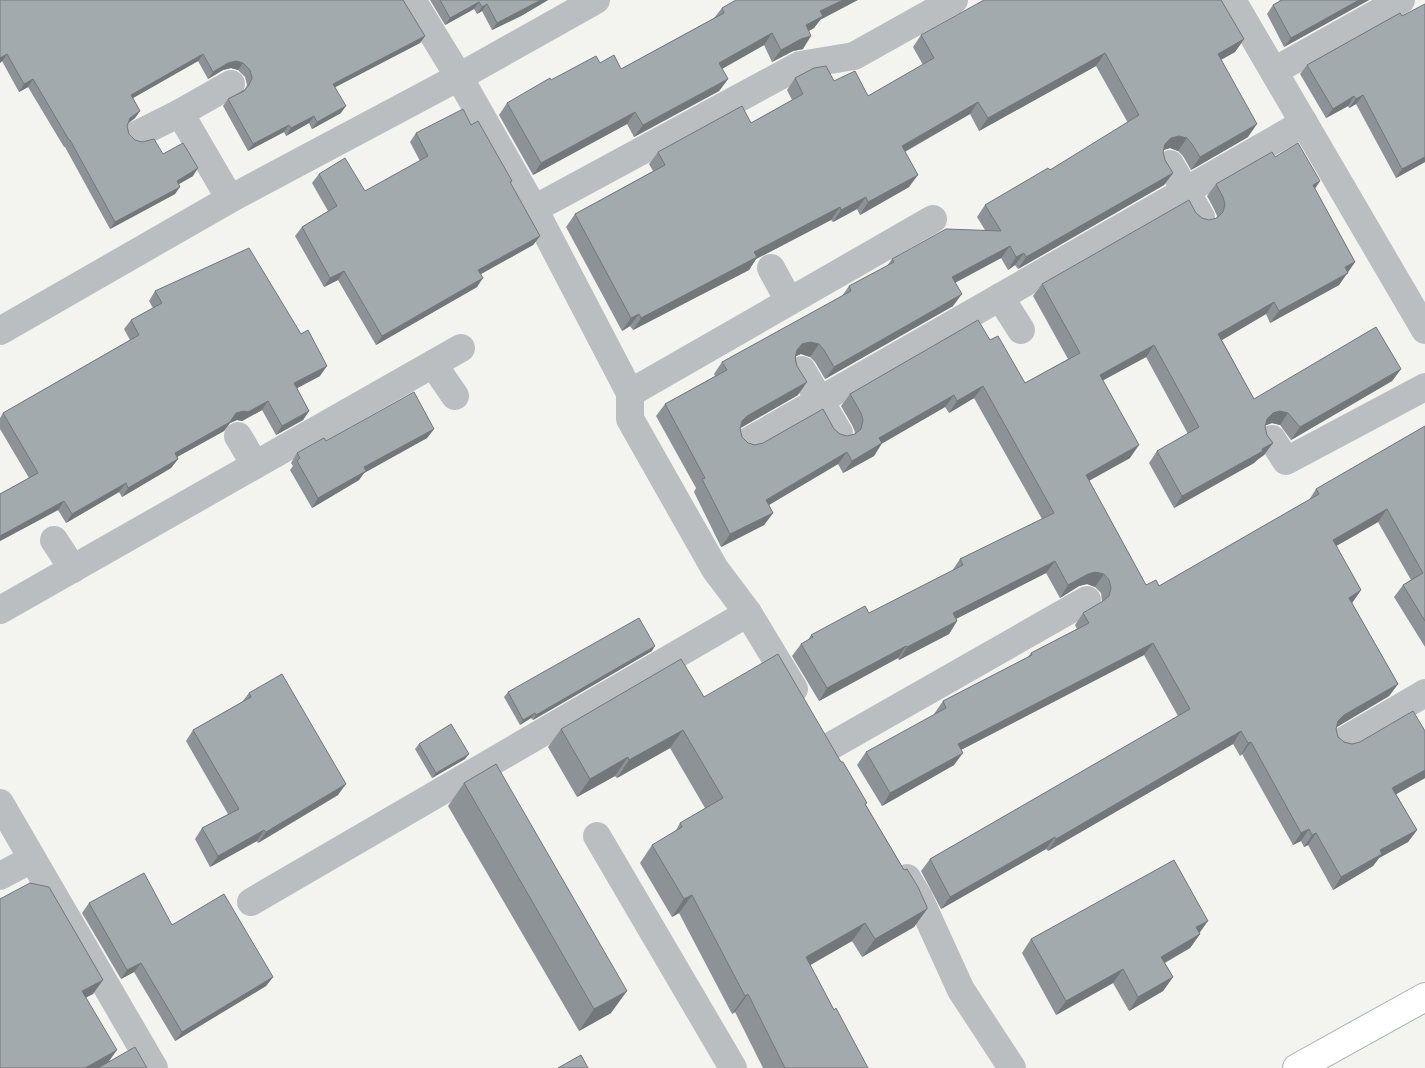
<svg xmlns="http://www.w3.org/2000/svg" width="1425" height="1068" font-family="Ubuntu,sans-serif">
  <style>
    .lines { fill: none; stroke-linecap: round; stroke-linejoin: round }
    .primary-casing { stroke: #acb1b3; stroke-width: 30 }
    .street { stroke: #babec1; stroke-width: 28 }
    .primary { stroke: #fff; stroke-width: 28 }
    .wall { fill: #8c9296 }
    .shaded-wall { fill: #72777a }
    .building { fill: #a3aaae; stroke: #72777a }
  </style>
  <rect width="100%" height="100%" fill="#f3f3f0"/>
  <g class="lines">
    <defs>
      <path id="primary" d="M1297 1068 1425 997"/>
    </defs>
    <use href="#primary" class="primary-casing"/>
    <g class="street">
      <path d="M412 0 459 77 534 209 630 393V419L715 569 748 613 794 689"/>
      <path d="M1232 0 1425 330"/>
      <path d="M1274 71 1401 0"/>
      <path d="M180 113 231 84"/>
      <path d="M138 134 180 113 230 199"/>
      <path d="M1170 164 1201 217"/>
      <path d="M534 209 800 65 854 56 954 0"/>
      <path d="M771 268 789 301"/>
      <path d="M1000 297 1021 330"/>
      <path d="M0 331 230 199 459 77 596 0"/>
      <path d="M433 364 455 396"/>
      <path d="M802 370 839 433"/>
      <path d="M630 393 933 219"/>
      <path d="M238 436 255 465"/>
      <path d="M1272 439 1286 461 1425 387"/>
      <path d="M747 442 1304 123"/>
      <path d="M54 540 73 569"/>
      <path d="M0 610 461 348"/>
      <path d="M1343 741 1425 693"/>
      <path d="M829 747 1087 600"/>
      <path d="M0 803 154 1068"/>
      <path d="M597 836 733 1068"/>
      <path d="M0 876 32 859"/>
      <path d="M907 878 919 898 961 990 1012 1068"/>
      <path d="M251 902 748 613"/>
    </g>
    <use href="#primary" class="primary"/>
  </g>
  <g class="wall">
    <path d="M0 0 425 36 420 43 335 87 341 113 312 129 309 123 286 136 284 132 248 151 223 106 228 99 245 89 247 85 245 77 238 70 231 68 223 70 208 79 198 61 133 98 140 111 135 118 129 123 127 126 129 134 135 140 163 154 193 176 179 184 175 194 110 229 65 147H64L28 87 19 92 2 61 0 63Z"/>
    <path d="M430 0H548L521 16 492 30 482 11 477 14 474 9 445 25Z"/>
    <path d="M1279 0H1369L1284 47 1267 14 1273 5 1280 1Z"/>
    <path d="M722 8 820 20 814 28 809 31 803 49 793 51 772 62 764 45 722 69 728 79 719 91 634 137 627 124 533 175 499 115 507 103 551 80 600 63 621 69 714 18Z"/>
    <path d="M1400 13 1425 162 1396 178 1356 104 1349 108 1348 106 1326 118 1300 74 1307 65Z"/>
    <path d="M921 35 1244 39 1235 52 1221 60 1248 137 1191 170 1183 156 1178 151 1170 148 1164 150 1163 152 1165 160 1173 173 1164 185 1018 269 1015 265 1008 270 1001 258 955 283 953 306 825 379 815 362 810 357 801 354 796 356 798 395 740 428 742 437 748 443 755 445 834 429 840 434 847 436 854 435 855 432 852 425 841 406 850 394 990 340 1025 383 1068 359 1033 296 1042 284 1196 213 1202 218 1209 220 1216 219 1217 216 1214 209 1207 196 1216 184 1275 157 1320 181 1315 189 1355 262 1339 285 1270 323 1266 314 1222 340 1254 399 1401 369 1392 381 1291 440 1280 425 1272 423 1266 425 1265 427 1267 435 1273 443 1264 455 1257 460 1254 463 1174 508 1149 463 1157 451 1188 434 1146 357 1103 380 1130 458 1089 481 1146 585 1159 586 1309 500 1316 489 1425 426V647L1394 597 1403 585 1411 580 1378 522 1336 546 1361 590 1352 603 1398 684 1389 696 1337 727 1336 729 1338 737 1344 742 1352 744 1425 731V778L1396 794 1417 830 1408 842 1379 858 1373 866 1333 890 1308 845 1304 847 1301 841 1293 845 1242 754 1240 756 1233 744 1048 851 1046 849 941 909 921 871 930 859 1178 716 1144 655 961 750 954 765 882 806 857 765 866 752 935 715 934 714 943 701 1028 657 1031 653 1077 629 1075 625 1083 613 1102 602 1101 593 1095 587 1087 584 1079 586 1060 598 1046 573 956 619 957 621 949 634 899 660 898 658 819 701 792 656 801 644 808 640 811 635 869 613 952 571 960 559 1042 519 974 398 949 413 945 407 882 443 874 456 843 473 838 464 769 505 773 513 764 525 721 547 694 492 696 488 656 416 665 404 715 376 714 374 722 362 842 296 849 286 887 266 892 259 985 230 977 217 985 205 1050 170 1128 123 1096 66 979 131 970 114 905 152 909 187 860 215 857 209 833 222 831 220 756 259 749 270 633 330 630 326 622 331 566 227 575 214 653 171 649 164 658 152 751 123 792 100 787 90 795 78 834 81 868 96 923 65 913 47Z"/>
    <path d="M471 125 512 181 510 183 540 236 533 245 481 274 477 287 376 345 338 280 324 287 295 236 302 227 328 211 312 183 319 174 365 191 420 161 410 142 416 133Z"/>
    <path d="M155 291 320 376 297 388 309 411 303 420 276 435 262 410 242 421 237 420 230 423 224 431 177 457 178 459 171 468 122 497 119 492 66 523 58 510 0 541V494L29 478 0 429V418L3 413 130 340 124 329 131 320 153 308 149 301Z"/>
    <path d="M434 429 427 438 364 473 359 480 312 508 290 470 293 466 291 463 297 453 326 441Z"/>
    <path d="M652 651 533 720 531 718 520 725 504 697 508 692Z"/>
    <path d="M249 693 338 795 258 843 257 841 210 867 195 839 202 828 228 814 186 741 193 730 242 702Z"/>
    <path d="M704 697 866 805 927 909 914 927 862 957 852 941 810 965 834 1010 868 1068H763L735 1012 732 1014 679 913 672 917 640 863 652 845 675 832 680 823 705 808 670 748 617 778 615 776 577 797 548 747 561 729Z"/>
    <path d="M419 744 465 759 432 778 415 749Z"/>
    <path d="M464 783 611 1013 579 1031 448 806Z"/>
    <path d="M89 903 172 925 273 977 266 986 175 1041 134 972 121 979 82 913Z"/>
    <path d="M1199 933 1200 934 1190 948 1165 963 1173 977 1163 991 1129 1011 1113 983 1056 1015 1022 953 1031 939Z"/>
  </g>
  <g class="shaded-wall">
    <path d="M541 0H548L521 16 492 30 497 23Z"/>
    <path d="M843 0H858L820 20 814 28 797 37 806 25 820 11Z"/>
    <path d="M1359 0H1369L1284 47 1291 38Z"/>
    <path d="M479 2 474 9 445 25 450 18Z"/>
    <path d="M487 4 482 11 477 14 482 7Z"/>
    <path d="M772 33 764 45 711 75 719 63Z"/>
    <path d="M425 36 420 43 328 91 333 84Z"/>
    <path d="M811 36 803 49 793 51 772 62 781 50 801 39Z"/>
    <path d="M1244 39 1235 52 1209 66 1218 54Z"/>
    <path d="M1105 53 1096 66 979 131 988 118Z"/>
    <path d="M7 54 2 61 0 63V58Z"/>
    <path d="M203 54 198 61 126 102 131 95Z"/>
    <path d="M236 61 243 63 238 70 231 68 223 70 208 79 213 72 228 63Z"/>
    <path d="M33 79 28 87 19 92 24 84Z"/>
    <path d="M728 79 719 91 634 137 643 125Z"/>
    <path d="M1363 95 1356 104 1349 108 1356 99Z"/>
    <path d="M1354 96 1348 106 1326 118 1333 109Z"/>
    <path d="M978 102 970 114 893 158 902 146Z"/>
    <path d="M346 106 341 113 312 129 317 122Z"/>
    <path d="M140 111 135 118 125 125 130 118Z"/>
    <path d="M635 112 627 124 533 175 541 163Z"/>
    <path d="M314 116 309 123 286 136 291 128Z"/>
    <path d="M1257 124 1248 137 1191 170 1200 157Z"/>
    <path d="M289 125 284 132 248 151 253 144Z"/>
    <path d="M1179 136 1187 138 1178 151 1170 148 1163 150 1165 144 1171 138Z"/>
    <path d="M1425 157V162L1396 178 1402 169Z"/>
    <path d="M198 168 193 176 172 188 177 181Z"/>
    <path d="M1173 173 1164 185 1018 269 1026 257Z"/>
    <path d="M918 175 909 187 860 215 868 202Z"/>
    <path d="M1320 181 1311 193 1313 185Z"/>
    <path d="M180 187 175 194 110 229 115 222Z"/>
    <path d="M866 197 857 209 833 222 841 210Z"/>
    <path d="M840 207 831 220 756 259 749 270 633 330 641 318 754 252Z"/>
    <path d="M540 236 533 245 472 279 478 270Z"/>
    <path d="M1010 246 1001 258 943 289 952 277Z"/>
    <path d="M1024 253 1015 265 1008 270 1016 257Z"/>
    <path d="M1355 262 1339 285 1270 323 1279 311 1345 267Z"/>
    <path d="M344 271 338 280 324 287 330 278Z"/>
    <path d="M483 278 477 287 376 345 382 336Z"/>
    <path d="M962 294 953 306 825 379 834 367Z"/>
    <path d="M1274 302 1266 314 1210 347 1218 334Z"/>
    <path d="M639 314 630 326 622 331 631 318Z"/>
    <path d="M810 342 819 344 810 357 801 354 794 357 797 350 802 344Z"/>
    <path d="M1154 345 1146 357 1091 387 1100 375Z"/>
    <path d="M327 366 320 376 288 393 294 383Z"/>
    <path d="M1401 369 1392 381 1291 440 1300 427Z"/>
    <path d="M807 382 798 395 739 429 742 421 747 416Z"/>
    <path d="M983 386 974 398 949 413 957 401Z"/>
    <path d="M954 395 945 407 871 450 879 438Z"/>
    <path d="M268 401 262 410 242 421 237 420 230 423 224 431 168 462 175 453 236 413Z"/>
    <path d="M309 411 303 420 276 435 282 426Z"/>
    <path d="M1280 411 1288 413 1280 425 1272 423 1264 426 1267 419 1273 413Z"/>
    <path d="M434 429 427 438 364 473 359 480 312 508 318 498 364 467Z"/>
    <path d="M882 443 874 456 843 473 852 461Z"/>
    <path d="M1273 443 1264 455 1257 460 1254 463 1174 508 1182 496Z"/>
    <path d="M1139 445 1130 458 1077 487 1086 475Z"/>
    <path d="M847 452 838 464 757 512 766 500Z"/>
    <path d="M178 459 171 468 122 497 128 488Z"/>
    <path d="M126 483 119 492 66 523 72 514Z"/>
    <path d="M64 501 58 510 0 541V536Z"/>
    <path d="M1387 509 1378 522 1324 553 1333 540Z"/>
    <path d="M773 513 764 525 721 547 730 534Z"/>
    <path d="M1055 561 1046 573 944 625 953 613Z"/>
    <path d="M1095 572 1104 574 1095 587 1087 584 1079 586 1060 598 1068 585 1088 574Z"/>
    <path d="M1361 590 1352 603 1340 610 1349 598Z"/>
    <path d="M957 621 949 634 899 660 907 647Z"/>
    <path d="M1153 643 1144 655 949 756 958 744Z"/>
    <path d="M655 646 652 651 533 720 536 715Z"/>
    <path d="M906 646 898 658 819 701 827 688Z"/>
    <path d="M1398 684 1389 696 1335 728 1338 721 1344 715Z"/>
    <path d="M535 713 531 718 520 725 523 720Z"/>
    <path d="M683 730 670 748 617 778 629 760Z"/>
    <path d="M1241 731 1233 744 1048 851 1056 839Z"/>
    <path d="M1251 742 1242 754 1240 756 1248 743Z"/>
    <path d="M963 753 954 765 882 806 890 793Z"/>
    <path d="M469 754 465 759 432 778 436 773Z"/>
    <path d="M628 757 615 776 577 797 590 779Z"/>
    <path d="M1425 770V778L1384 801 1392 788Z"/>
    <path d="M346 784 338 795 258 843 266 832Z"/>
    <path d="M1309 829 1301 841 1293 845 1301 833Z"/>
    <path d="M264 830 257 841 210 867 218 856Z"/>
    <path d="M1417 830 1408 842 1379 858 1373 866 1333 890 1341 877 1380 850Z"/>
    <path d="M1316 833 1308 845 1304 847 1312 835Z"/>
    <path d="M1055 837 1046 849 941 909 950 897Z"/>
    <path d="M692 895 679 913 672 917 684 899Z"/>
    <path d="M927 909 914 927 862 957 875 939Z"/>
    <path d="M1208 921 1198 935 1196 927Z"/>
    <path d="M865 923 852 941 793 975 806 957Z"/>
    <path d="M1200 934 1190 948 1151 970 1161 957Z"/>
    <path d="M141 963 134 972 121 979 127 970Z"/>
    <path d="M1123 969 1113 983 1056 1015 1066 1001Z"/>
    <path d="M273 977 266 986 175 1041 182 1032Z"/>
    <path d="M1173 977 1163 991 1129 1011 1138 997Z"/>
    <path d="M103 980 93 994 72 1005 82 991Z"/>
    <path d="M627 991 611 1013 579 1031 594 1009Z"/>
    <path d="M748 994 735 1012 732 1014 745 996Z"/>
    <path d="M117 1050 107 1064 99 1068H85Z"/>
  </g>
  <g class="building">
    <path d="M0 0H403L425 36 333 84 346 106 317 122 314 116 291 128 289 125 253 144 228 99 244 91 249 85 252 78 250 70 243 63 236 61 228 63 213 72 203 54 131 95 140 111 130 118 127 126 129 134 135 140 142 142 154 139 163 154 183 143 198 168 177 181 180 187 115 222 70 140H69L33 79 24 84 7 54 0 58Z"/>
    <path d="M440 0H541L497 23 487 4 482 7 479 2 450 18Z"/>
    <path d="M736 0H843L820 11 823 16 806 25 811 36 801 39 781 50 772 33 719 63 728 79 643 125 635 112 541 163 507 103 550 78 551 80 596 56 600 63 614 55 621 69 724 13 722 8Z"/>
    <path d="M984 0H1221L1244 39 1218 54 1257 124 1200 157 1192 144 1187 138 1179 136 1171 138 1165 144 1163 152 1165 160 1173 173 1026 257 1024 253 1016 257 1010 246 952 277 962 294 834 367 824 350 819 344 810 342 802 344 797 350 795 358 797 366 807 382 747 416 742 421 740 429 742 437 748 443 755 445 763 443 823 409 834 429 840 434 847 436 855 434 861 429 863 420 861 413 850 394 978 320 990 340 998 336 1025 383 1080 353 1042 284 1189 200 1196 213 1202 218 1209 220 1217 218 1223 212 1225 204 1223 197 1216 184 1272 152 1275 157 1298 143 1320 181 1313 185 1355 262 1345 267 1348 273 1279 311 1274 302 1218 334 1254 399 1376 327 1401 369 1300 427 1288 413 1280 411 1273 413 1267 419 1265 427 1267 435 1273 443 1262 449 1263 451 1182 496 1157 451 1199 427 1154 345 1100 375 1139 445 1086 475 1146 585 1156 580 1159 586 1319 494 1316 489 1425 426V621L1403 585 1423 573 1387 509 1333 540 1361 590 1349 598 1398 684 1344 715 1338 721 1336 729 1338 737 1344 742 1352 744 1360 742 1413 711 1425 731V770L1392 788 1417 830 1380 850 1382 854 1341 877 1316 833 1312 835 1309 829 1301 833 1251 742 1248 743 1241 731 1056 839 1055 837 950 897 930 859 1190 709 1153 643 958 744 963 753 890 793 866 752 946 708 943 701 1032 655 1031 653 1089 623 1083 613 1103 601 1109 596 1111 588 1109 580 1104 574 1095 572 1088 574 1068 585 1055 561 953 613 957 621 907 647 906 646 827 688 801 644 813 637 811 635 865 606 869 613 963 565 960 559 1054 513 983 386 957 401 954 395 879 438 882 443 852 461 847 452 766 500 773 513 730 534 702 479 705 478 665 404 727 370 722 362 851 291 849 286 894 262 892 259 946 229 1001 231 985 205 1048 168 1050 170 1139 115 1105 53 988 118 978 102 902 146 918 175 868 202 866 197 841 210 840 207 754 252 757 257 641 318 639 314 631 318 575 214 665 165 658 152 742 106 751 123 803 94 795 78 814 68 826 66 834 81 855 71 868 96 934 58 921 35Z"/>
    <path d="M1282 0H1359L1291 38 1273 5Z"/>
    <path d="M1425 4V157L1402 169 1363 95 1356 99 1354 96 1333 109 1307 65 1400 13 1402 16Z"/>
    <path d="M463 109 471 125 478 121 512 181 510 182 540 236 478 270 483 278 382 336 344 271 330 278 302 227 337 206 319 174 345 158 365 191 428 156 416 133Z"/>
    <path d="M249 248 301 334 308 330 327 366 294 383 309 411 282 426 268 401 248 412 244 411 236 413 230 422 175 453 178 459 128 488 126 483 72 514 64 501 0 536V494L38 473 3 413 139 335 131 320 162 303 155 291Z"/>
    <path d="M414 392 434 429 364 467 366 471 318 498 297 461 300 458 297 453 324 438 326 441Z"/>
    <path d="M639 618 655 646 536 715 535 713 523 720 508 692Z"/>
    <path d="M778 654 841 762H843L867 803 865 804 904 870 907 869 918 887 927 907V909L875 939 865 923 806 957 834 1010 836 1008 868 1068H785L748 994 745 996 692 895 684 899 652 845 682 827 680 823 723 798 683 730 629 760 628 757 590 779 561 729 681 659 704 697Z"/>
    <path d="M282 674 346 784 266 832 264 830 218 856 202 828 239 809 193 730 251 697 249 693Z"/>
    <path d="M451 724 469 754 436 773 419 744Z"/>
    <path d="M496 764 627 991 594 1009 464 783Z"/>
    <path d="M1174 860 1208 921 1196 927 1200 934 1161 957 1173 977 1138 997 1123 969 1066 1001 1031 939Z"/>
    <path d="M144 873 172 925 224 894 273 977 182 1032 141 963 127 970 89 903Z"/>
    <path d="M30 883 49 887 103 980 82 991 117 1050 85 1068H0V899Z"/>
    <path d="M135 1047 147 1068H98Z"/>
    <path d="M581 1055 588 1068H558Z"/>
  </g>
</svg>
